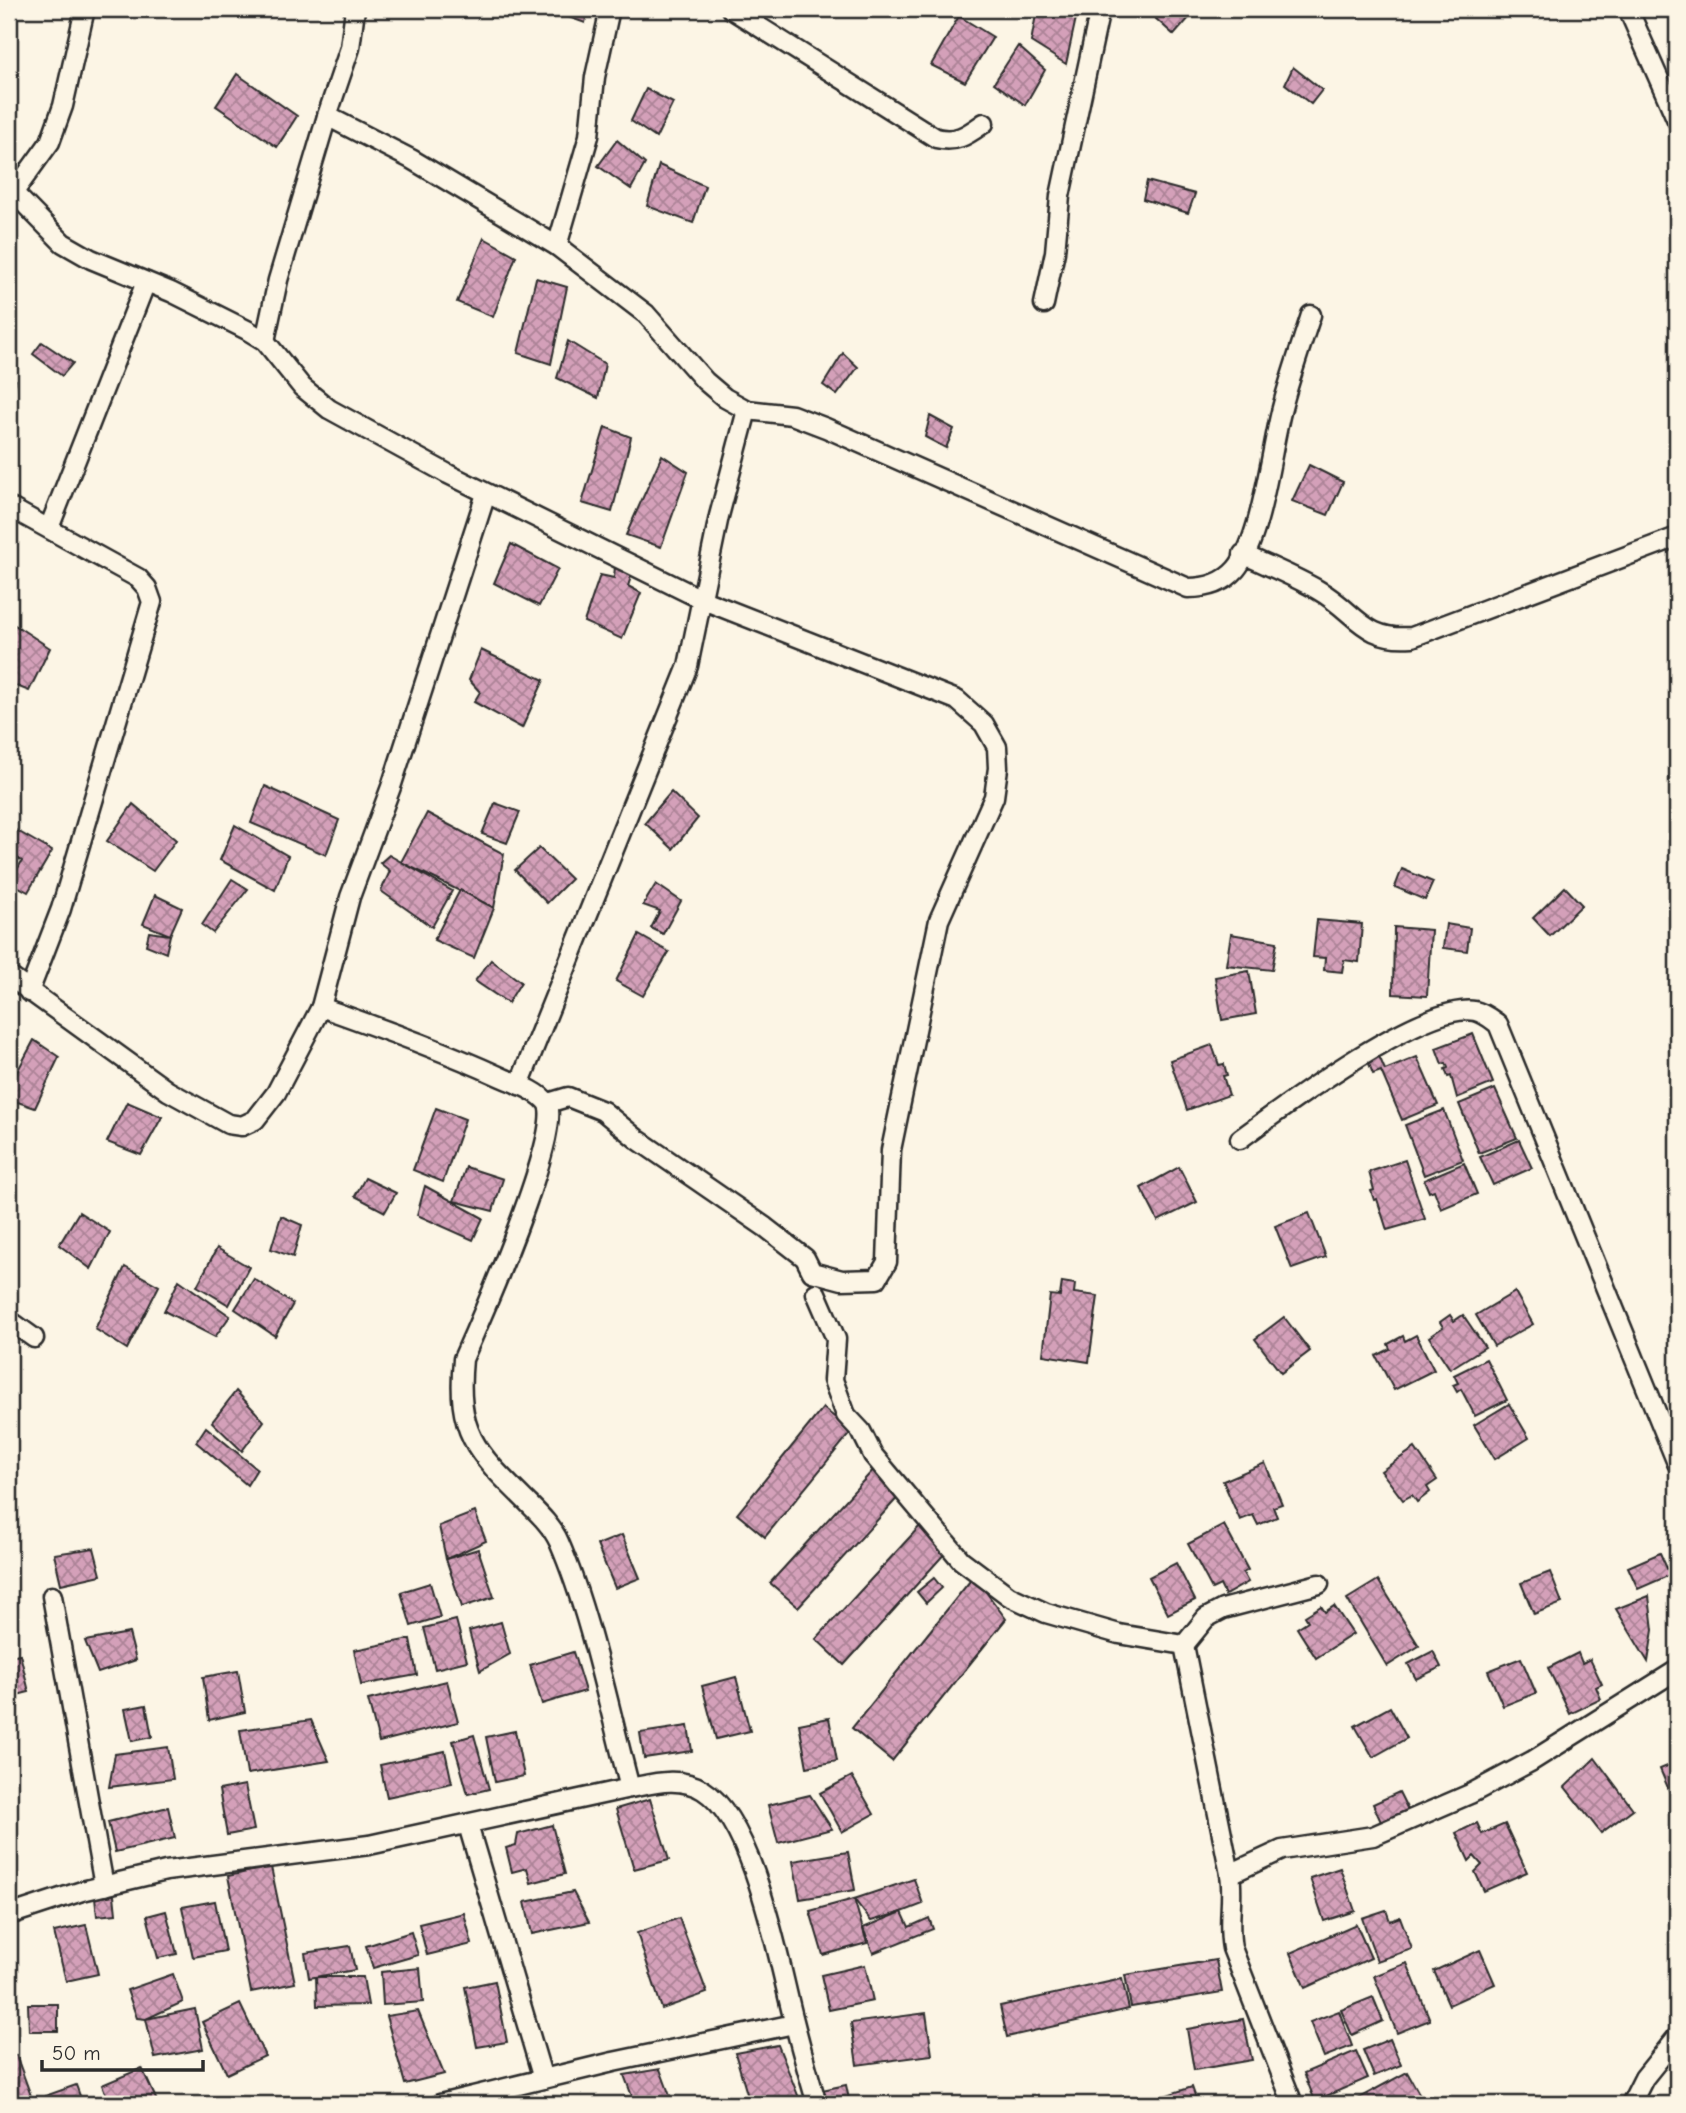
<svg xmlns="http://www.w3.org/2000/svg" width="1686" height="2113" font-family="'Comic Neue',sans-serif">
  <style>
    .building { fill: url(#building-cross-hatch); stroke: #2b2b2b; stroke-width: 2 }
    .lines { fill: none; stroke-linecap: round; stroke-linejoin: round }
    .minor-casing { stroke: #2b2b2b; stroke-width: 23 }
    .minor { stroke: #fcf5e5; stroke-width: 18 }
  </style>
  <defs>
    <pattern id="building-cross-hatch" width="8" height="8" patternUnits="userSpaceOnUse" patternTransform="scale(1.75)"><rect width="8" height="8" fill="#d4a0b9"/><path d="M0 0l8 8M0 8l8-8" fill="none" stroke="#ac8397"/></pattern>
  </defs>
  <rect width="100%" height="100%" fill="#fcf5e5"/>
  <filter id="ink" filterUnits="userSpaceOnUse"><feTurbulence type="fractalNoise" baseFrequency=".0143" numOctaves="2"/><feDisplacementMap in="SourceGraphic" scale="14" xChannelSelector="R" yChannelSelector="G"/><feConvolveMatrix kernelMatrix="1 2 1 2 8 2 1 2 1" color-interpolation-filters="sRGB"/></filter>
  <g filter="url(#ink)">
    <g class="building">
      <path d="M546 9H588L585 23Z"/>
      <path d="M1037 9H1078L1066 64 1031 42Z"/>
      <path d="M1145 9H1197L1174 35Z"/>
      <path d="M959 16 993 37 965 82 931 65Z"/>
      <path d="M1018 46 1045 70 1025 105 994 83Z"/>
      <path d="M1293 67 1322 90 1311 104 1285 84Z"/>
      <path d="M237 74 297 116 277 147 216 106Z"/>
      <path d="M646 89 673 103 656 138 631 121Z"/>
      <path d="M617 140 645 164 631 189 598 166Z"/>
      <path d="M659 165 705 186 693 223 647 206Z"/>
      <path d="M1147 181 1195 194 1188 213 1143 199Z"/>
      <path d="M484 238 516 256 493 317 457 302Z"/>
      <path d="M536 278 567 287 551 364 518 353Z"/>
      <path d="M568 341 605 364 598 398 557 378Z"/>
      <path d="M42 342 73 363 62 376 33 354Z"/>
      <path d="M843 353 858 367 837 395 823 385Z"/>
      <path d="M9 377 16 380 9 416Z"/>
      <path d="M930 416 954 429 946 448 925 437Z"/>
      <path d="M605 427 631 437 612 512 582 503Z"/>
      <path d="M662 455 688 472 661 547 626 535Z"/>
      <path d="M1309 465 1343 482 1328 515 1292 501Z"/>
      <path d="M511 544 558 569 539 606 494 583Z"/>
      <path d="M615 566 632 574 628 586 641 593 622 639 584 622 600 575 614 578Z"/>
      <path d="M15 625 50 648 29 691 9 683V638Z"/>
      <path d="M481 650 544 680 522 728 474 702 480 692 469 680Z"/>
      <path d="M265 786 339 820 326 855 251 823Z"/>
      <path d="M671 792 698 818 673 849 645 823Z"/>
      <path d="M495 803 520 812 507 843 482 834Z"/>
      <path d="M133 804 176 840 153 871 107 841Z"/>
      <path d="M427 813 504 854 494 908 401 862Z"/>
      <path d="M235 825 288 856 275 890 220 860Z"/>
      <path d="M9 826 52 851 28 892 10 882 22 861 9 852Z"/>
      <path d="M539 848 571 879 547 903 515 870Z"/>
      <path d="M389 855 452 891 432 927 381 891 390 871 380 863Z"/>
      <path d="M1402 869 1433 882 1425 900 1395 887Z"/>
      <path d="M232 879 248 889 213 933 202 925Z"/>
      <path d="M656 884 681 901 663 934 651 928 660 911 643 905Z"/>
      <path d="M1565 887 1582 905 1550 936 1533 918Z"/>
      <path d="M460 890 494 908 474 958 434 940Z"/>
      <path d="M155 895 182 908 170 935 143 924Z"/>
      <path d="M1317 920 1362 924 1359 962 1344 960 1342 972 1324 970 1325 958 1313 957Z"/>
      <path d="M1446 924 1470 928 1467 951 1443 948Z"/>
      <path d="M1394 927 1431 930 1427 996 1393 994Z"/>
      <path d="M149 932 170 935 166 953 146 945Z"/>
      <path d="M1231 934 1277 942 1272 970 1226 965Z"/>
      <path d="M639 935 669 952 643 996 616 981Z"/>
      <path d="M491 960 521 982 508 1003 475 981Z"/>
      <path d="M1249 971 1256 1014 1222 1020 1215 977Z"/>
      <path d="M1473 1034 1493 1083 1457 1098 1451 1076 1448 1077 1445 1069 1448 1068 1446 1063 1442 1064 1436 1048Z"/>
      <path d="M34 1040 59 1057 35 1108 9 1099V1087Z"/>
      <path d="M1212 1045 1219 1065 1224 1064 1227 1075 1223 1076 1229 1095 1187 1110 1170 1060Z"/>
      <path d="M1379 1056 1385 1070 1417 1057 1438 1105 1402 1120 1381 1071 1373 1074 1368 1061Z"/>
      <path d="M1495 1089 1517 1138 1479 1153 1459 1104Z"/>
      <path d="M127 1102 162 1117 141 1155 107 1142Z"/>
      <path d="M436 1108 465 1119 443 1182 413 1170Z"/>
      <path d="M1444 1110 1463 1160 1424 1175 1405 1125Z"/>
      <path d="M1519 1140 1532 1168 1493 1185 1480 1157Z"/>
      <path d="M1405 1160 1425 1219 1387 1230 1377 1199 1374 1200 1371 1191 1374 1190 1369 1172Z"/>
      <path d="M1464 1163 1477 1194 1441 1209 1434 1190 1429 1192 1424 1180Z"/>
      <path d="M466 1167 503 1179 493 1211 454 1201Z"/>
      <path d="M1179 1167 1197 1202 1158 1221 1141 1188Z"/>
      <path d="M365 1178 396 1193 385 1212 355 1196Z"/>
      <path d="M425 1186 483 1218 473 1240 417 1215Z"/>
      <path d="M79 1212 110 1232 91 1269 59 1245Z"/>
      <path d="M1309 1213 1326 1257 1292 1269 1275 1226Z"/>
      <path d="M281 1216 302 1225 293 1257 271 1249Z"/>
      <path d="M217 1248 249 1267 229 1305 197 1286Z"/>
      <path d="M125 1267 159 1286 127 1349 95 1329Z"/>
      <path d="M254 1279 293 1304 275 1336 235 1309Z"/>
      <path d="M179 1280 230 1316 215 1337 164 1311Z"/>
      <path d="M1062 1282 1075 1284 1074 1293 1098 1296 1089 1362 1043 1355 1050 1295 1060 1296Z"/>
      <path d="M1515 1292 1533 1324 1494 1346 1476 1315Z"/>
      <path d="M1450 1315 1454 1321 1463 1315 1485 1347 1450 1369 1429 1337 1443 1327 1440 1322Z"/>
      <path d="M1284 1317 1310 1351 1281 1373 1255 1339Z"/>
      <path d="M1416 1335 1434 1370 1394 1390 1376 1356 1390 1349 1388 1344 1403 1336 1405 1341Z"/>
      <path d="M1486 1359 1507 1400 1475 1416 1461 1389 1457 1392 1453 1385 1458 1383 1454 1375Z"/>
      <path d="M236 1391 264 1421 242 1451 212 1422Z"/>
      <path d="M1509 1404 1529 1438 1495 1459 1474 1425Z"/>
      <path d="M823 1408 852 1431 765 1537 737 1514Z"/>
      <path d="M206 1427 257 1469 247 1485 196 1442Z"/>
      <path d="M1415 1448 1437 1480 1427 1487 1430 1492 1417 1502 1412 1495 1403 1500 1381 1471Z"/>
      <path d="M1265 1463 1282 1504 1273 1507 1277 1517 1258 1525 1253 1515 1240 1520 1223 1481Z"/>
      <path d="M875 1468 902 1493 798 1607 770 1583Z"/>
      <path d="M475 1512 486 1541 446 1559 439 1526Z"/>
      <path d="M1224 1525 1248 1570 1243 1573 1248 1582 1225 1595 1220 1585 1212 1589 1188 1544Z"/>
      <path d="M920 1526 947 1551 844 1665 816 1639Z"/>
      <path d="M622 1535 640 1578 615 1588 597 1545Z"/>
      <path d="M94 1548 101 1575 61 1584 54 1554Z"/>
      <path d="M478 1549 494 1597 462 1607 446 1559Z"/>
      <path d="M1660 1553 1670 1575 1638 1589 1628 1567Z"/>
      <path d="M1176 1563 1195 1600 1168 1614 1149 1577Z"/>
      <path d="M1550 1572 1562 1603 1534 1614 1521 1583Z"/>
      <path d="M974 1576 1006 1619 892 1761 852 1728Z"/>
      <path d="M934 1578 942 1588 926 1603 917 1592Z"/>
      <path d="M1378 1580 1419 1646 1387 1666 1347 1599Z"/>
      <path d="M430 1583 440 1617 411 1626 401 1592Z"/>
      <path d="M1649 1596 1653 1630 1648 1662 1616 1609Z"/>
      <path d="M1321 1606 1325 1612 1334 1606 1353 1634 1316 1658 1297 1628 1308 1621 1305 1616Z"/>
      <path d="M456 1620 467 1661 435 1669 424 1628Z"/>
      <path d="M501 1622 510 1654 480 1671 469 1631Z"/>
      <path d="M129 1633 136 1660 98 1673 85 1641Z"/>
      <path d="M410 1639 417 1675 361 1685 354 1650Z"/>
      <path d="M1433 1651 1441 1667 1416 1679 1408 1664Z"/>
      <path d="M573 1652 585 1691 542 1704 530 1665Z"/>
      <path d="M1578 1653 1582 1663 1590 1659 1602 1684 1596 1687 1601 1699 1570 1714 1548 1668Z"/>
      <path d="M20 1654 29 1692 9 1697V1656Z"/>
      <path d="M1521 1658 1536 1693 1503 1706 1488 1671Z"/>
      <path d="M238 1671 245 1712 209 1720 203 1677Z"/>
      <path d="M736 1677 750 1731 716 1739 702 1686Z"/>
      <path d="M447 1681 458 1722 379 1742 368 1700Z"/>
      <path d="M146 1705 152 1737 132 1741 125 1709Z"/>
      <path d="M1390 1707 1407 1738 1373 1757 1355 1726Z"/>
      <path d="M829 1718 837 1761 807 1767 799 1724Z"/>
      <path d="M311 1720 329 1761 247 1774 240 1730Z"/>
      <path d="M688 1726 692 1751 644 1758 640 1733Z"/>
      <path d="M515 1731 524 1776 495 1782 486 1737Z"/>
      <path d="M474 1735 489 1789 468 1794 453 1741Z"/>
      <path d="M168 1747 173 1779 109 1787 115 1754Z"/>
      <path d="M445 1751 452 1783 387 1797 380 1765Z"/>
      <path d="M1595 1758 1633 1809 1601 1833 1565 1787Z"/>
      <path d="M1677 1762V1809L1660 1769Z"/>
      <path d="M852 1776 874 1814 842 1832 820 1793Z"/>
      <path d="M245 1785 254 1830 227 1835 219 1790Z"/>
      <path d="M1399 1792 1408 1810 1381 1822 1373 1804Z"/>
      <path d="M810 1795 832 1829 778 1843 768 1805Z"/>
      <path d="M650 1799 669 1860 634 1869 616 1809Z"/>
      <path d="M168 1807 175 1838 115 1852 108 1822Z"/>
      <path d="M1477 1823 1482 1834 1505 1824 1527 1872 1484 1891 1475 1872 1482 1865 1474 1856 1469 1861 1456 1833Z"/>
      <path d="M552 1825 565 1874 531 1883 527 1868 512 1872 506 1848 516 1845 518 1834Z"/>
      <path d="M848 1852 855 1890 800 1899 793 1861Z"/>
      <path d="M271 1867 295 1983 251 1992 228 1876Z"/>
      <path d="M1340 1868 1355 1911 1324 1921 1310 1878Z"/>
      <path d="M914 1879 923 1904 902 1912 871 1921 854 1899Z"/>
      <path d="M573 1892 589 1922 532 1934 525 1902Z"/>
      <path d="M114 1895 116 1914 97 1916 95 1898Z"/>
      <path d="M854 1899 867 1943 823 1955 810 1911Z"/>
      <path d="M215 1901 225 1951 193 1957 182 1907Z"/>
      <path d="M1386 1910 1390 1921 1400 1917 1412 1949 1377 1961 1362 1918Z"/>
      <path d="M166 1911 177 1954 158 1958 147 1916Z"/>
      <path d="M902 1912 909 1927 929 1918 933 1929 873 1953 863 1928Z"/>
      <path d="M464 1913 472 1944 427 1955 419 1924Z"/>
      <path d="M679 1918 707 1993 662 2009 637 1933Z"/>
      <path d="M1356 1924 1371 1958 1305 1988 1290 1953Z"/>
      <path d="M86 1925 98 1974 66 1981 54 1932Z"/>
      <path d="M411 1932 418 1955 373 1968 366 1946Z"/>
      <path d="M350 1946 355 1970 309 1978 305 1953Z"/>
      <path d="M1480 1950 1495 1984 1449 2005 1434 1971Z"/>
      <path d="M1216 1960 1222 1992 1131 2007 1125 1975Z"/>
      <path d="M1407 1963 1430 2020 1397 2033 1374 1976Z"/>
      <path d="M865 1965 873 2001 829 2010 821 1975Z"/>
      <path d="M420 1968 423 2002 383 2005 381 1972Z"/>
      <path d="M173 1974 183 2002 146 2019 137 2018 127 1990Z"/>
      <path d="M316 1977H363L368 2005 317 2006Z"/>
      <path d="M1122 1979 1129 2009 1007 2037 1000 2006Z"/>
      <path d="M495 1981 507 2042 477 2047 465 1987Z"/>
      <path d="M1373 1997 1383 2021 1352 2035 1341 2010Z"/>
      <path d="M28 2004H58V2031H29Z"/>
      <path d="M240 2004 265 2056 227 2074 202 2022Z"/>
      <path d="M195 2009 203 2049 155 2058 146 2019Z"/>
      <path d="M418 2011 444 2074 405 2084 386 2016Z"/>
      <path d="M1339 2011 1352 2046 1324 2057 1310 2022Z"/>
      <path d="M926 2013 932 2055 857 2065 851 2023Z"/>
      <path d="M1243 2019 1252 2060 1194 2070 1187 2029Z"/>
      <path d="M1390 2039 1401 2065 1374 2076 1363 2050Z"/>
      <path d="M778 2045 801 2103 750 2104 735 2053Z"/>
      <path d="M1356 2051 1368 2078 1315 2101 1304 2073Z"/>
      <path d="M16 2055 34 2104H9V2057Z"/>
      <path d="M142 2068 157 2101 149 2104H110L102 2085Z"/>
      <path d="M660 2069 673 2104H635L624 2075Z"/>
      <path d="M1407 2072 1425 2104H1348Z"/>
      <path d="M76 2085 83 2104H48L45 2096Z"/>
      <path d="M846 2085 850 2104H825L822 2090Z"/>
      <path d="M1192 2087 1198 2104H1146L1145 2102Z"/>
    </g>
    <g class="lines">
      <defs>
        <g id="minor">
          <path d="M731 9 936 138C957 143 967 135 984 123"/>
          <path d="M1628 9 1677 120"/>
          <path d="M327 116 350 48 355 9"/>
          <path d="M9 188 63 243 91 259 171 292 247 330 265 341 302 387 329 409 448 474 703 600 957 700 984 724 997 747 998 768 994 797 939 920 891 1150 887 1262 877 1279 842 1280 812 1272 805 1258 765 1227 637 1139 603 1111 568 1097 548 1103"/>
          <path d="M14 192 50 142 63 106 85 9"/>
          <path d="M557 246 589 136 595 77 610 9"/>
          <path d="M1044 304 1055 252 1060 196 1100 9"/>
          <path d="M265 341 278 280 327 116 411 159 557 246 646 314 705 381 725 398 747 410 792 415 826 428 1188 588C1206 588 1223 584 1236 569 1262 538 1271 449 1282 408 1290 377 1301 346 1311 315"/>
          <path d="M9 507 138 578 147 588 152 602 61 909 29 992"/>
          <path d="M49 528 146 282"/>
          <path d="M1243 554C1268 566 1294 576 1318 590 1357 612 1362 641 1412 637L1677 537"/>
          <path d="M9 976 168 1091 228 1124 242 1126 255 1120 276 1093 321 1007 350 897 391 787 486 494"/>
          <path d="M321 1007C382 1029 442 1050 501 1077 514 1083 538 1090 547 1103 565 1128 479 1323 463 1359 456 1433 475 1451 526 1501 538 1513 552 1526 559 1542 591 1616 609 1709 630 1788"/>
          <path d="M519 1085 688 666 719 516 747 410"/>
          <path d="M1240 1139C1282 1108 1425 1001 1475 1011 1484 1013 1491 1019 1498 1024L1677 1463"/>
          <path d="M816 1293 836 1339 833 1380 846 1415 861 1431 873 1455 961 1560 1009 1596 1046 1613 1119 1634 1184 1645 1230 1874C1234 1900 1227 1921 1232 1948L1293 2104"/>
          <path d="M9 1320 34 1338"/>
          <path d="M52 1596 104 1886"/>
          <path d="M1184 1645 1206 1618 1223 1609 1319 1584"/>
          <path d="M468 1825 543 2079"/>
          <path d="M1230 1874 1282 1850 1373 1836 1470 1794 1532 1761 1677 1670"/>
          <path d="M9 1915 82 1891 166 1871 369 1845 630 1788C655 1783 680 1776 703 1790 755 1822 779 1964 794 2021 801 2049 809 2077 817 2104"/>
          <path d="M440 2104 613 2062 794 2024"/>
          <path d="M1631 2104 1644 2078 1677 2037"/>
        </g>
      </defs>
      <use href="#minor" class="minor-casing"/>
      <use href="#minor" class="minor"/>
    </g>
  </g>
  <rect width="1686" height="2113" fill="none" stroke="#fcf5e5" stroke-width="35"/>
  <rect x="18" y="18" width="1651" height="2078" fill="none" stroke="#2b2b2b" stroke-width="2.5" filter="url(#ink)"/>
  <path d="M42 2060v10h161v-10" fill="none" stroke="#2b2b2b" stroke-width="3.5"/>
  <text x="52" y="2060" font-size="21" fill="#2b2b2b" stroke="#fcf5e5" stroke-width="5" paint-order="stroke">50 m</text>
</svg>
